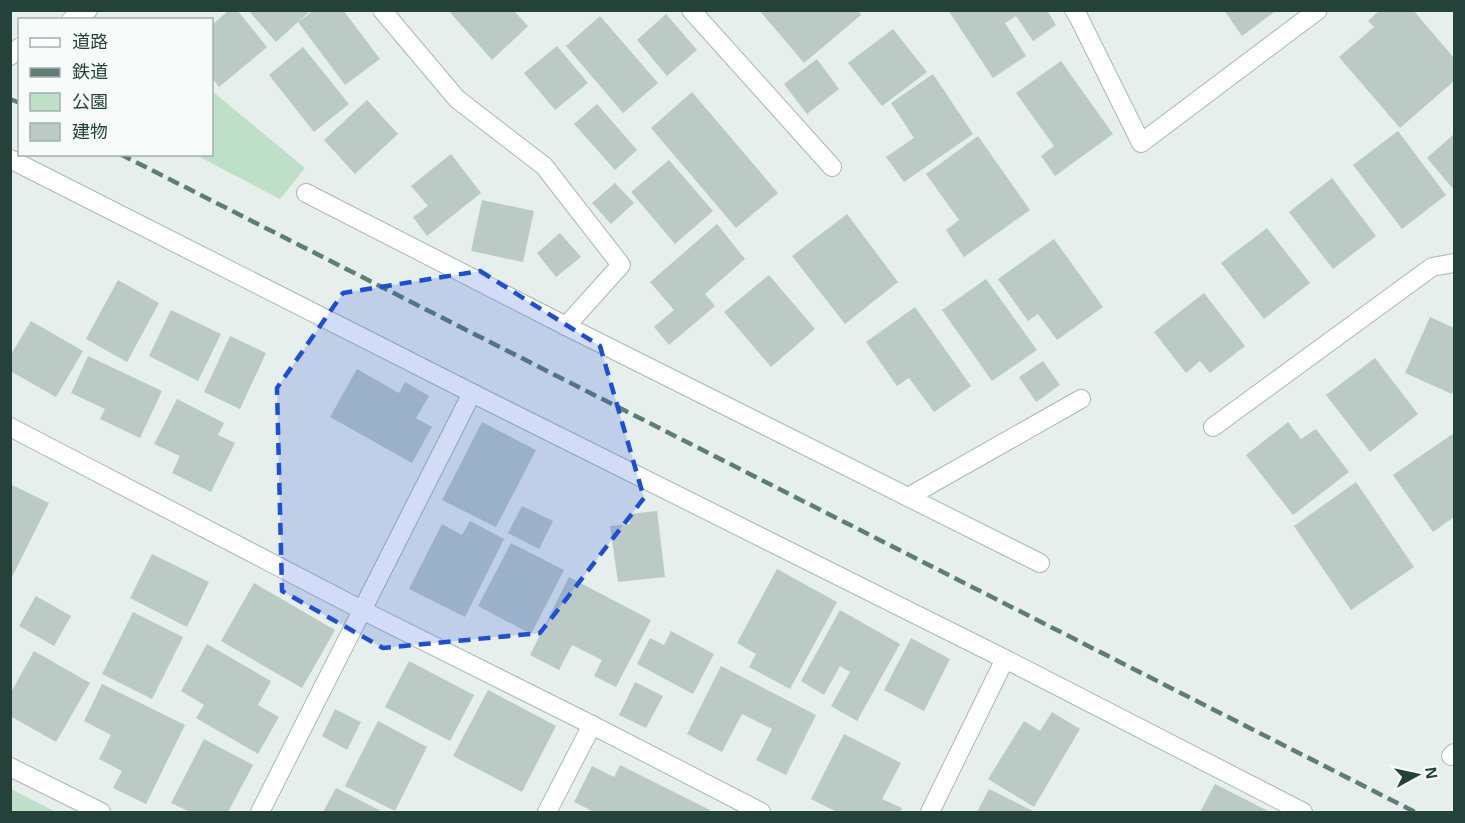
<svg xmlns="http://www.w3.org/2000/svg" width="1465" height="823" font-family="Arial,'Noto Sans JP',sans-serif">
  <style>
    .green { fill: #bfe0c8 }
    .building { fill: #bbcac4 }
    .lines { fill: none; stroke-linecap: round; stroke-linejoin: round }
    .minor-casing { stroke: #a8b8b2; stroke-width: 20 }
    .minor { stroke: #fff; stroke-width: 18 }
    .rail { stroke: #5f7d75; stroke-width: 4.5; stroke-dasharray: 12 6; stroke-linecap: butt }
    .marked { fill: #1d4ed8; fill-opacity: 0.2; stroke: #1d4ed8; stroke-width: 4.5; stroke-dasharray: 12 8; stroke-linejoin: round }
  </style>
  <rect width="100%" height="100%" fill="#e6efeb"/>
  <g class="green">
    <path d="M212 91 305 168 280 199 196 155 212 154Z"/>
    <path d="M11 789 56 812H11Z"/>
  </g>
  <g class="building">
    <path d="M229 10H237L267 47 219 87 212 78V25Z"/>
    <path d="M248 10H311L276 42Z"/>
    <path d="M314 10H343L380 59 345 85 298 22Z"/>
    <path d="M448 10H513L528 26 492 60Z"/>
    <path d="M759 10H858L861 15 804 63Z"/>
    <path d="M948 10H1047L1056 25 1033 41 1016 16 1005 23 1026 56 993 78Z"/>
    <path d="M1224 10H1277L1242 36Z"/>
    <path d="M1380 10H1413L1454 58V81L1400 128 1339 57 1374 27 1368 21Z"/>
    <path d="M666 14 697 50 667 76 637 40Z"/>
    <path d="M600 16 658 83 623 113 566 46Z"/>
    <path d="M893 29 927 72 882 106 848 63Z"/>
    <path d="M557 46 588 83 555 110 524 73Z"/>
    <path d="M303 47 349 104 314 132 269 75Z"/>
    <path d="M817 59 839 89 807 114 784 84Z"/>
    <path d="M1061 61 1113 134 1055 176 1041 156 1054 146 1016 93Z"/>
    <path d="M933 74 973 134 904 182 886 157 914 138 891 103Z"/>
    <path d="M692 92 778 193 736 228 651 128Z"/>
    <path d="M367 100 398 134 355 174 324 140Z"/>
    <path d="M597 104 637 150 615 170 574 124Z"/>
    <path d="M1398 131 1446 195 1402 229 1353 165Z"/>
    <path d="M1454 134V190L1427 158Z"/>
    <path d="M978 136 1030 210 964 257 946 230 959 220 926 174Z"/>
    <path d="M451 154 481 193 427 236 413 217 428 206 411 186Z"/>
    <path d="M669 160 713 211 675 244 631 192Z"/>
    <path d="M1332 178 1376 236 1333 269 1289 212Z"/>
    <path d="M615 183 634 203 611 224 592 203Z"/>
    <path d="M482 200 534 211 523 262 471 251Z"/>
    <path d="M847 214 898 282 845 324 792 256Z"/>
    <path d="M717 224 745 259 705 294 715 306 669 345 654 327 674 310 650 282Z"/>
    <path d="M1267 228 1310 283 1264 319 1221 263Z"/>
    <path d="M560 233 581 257 556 277 537 253Z"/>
    <path d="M1054 239 1103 307 1057 340 1038 314 1028 321 998 279Z"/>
    <path d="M769 275 815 329 771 367 724 312Z"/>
    <path d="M986 279 1037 350 992 381 942 310Z"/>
    <path d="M118 280 159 303 127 362 86 339Z"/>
    <path d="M1204 293 1245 346 1210 373 1200 361 1186 373 1154 332Z"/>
    <path d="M915 307 971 386 934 412 909 378 897 386 866 342Z"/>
    <path d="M171 310 221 334 198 381 149 356Z"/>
    <path d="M1430 317 1454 328V388L1452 394 1405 373Z"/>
    <path d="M31 321 83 351 56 397 10 371V356Z"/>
    <path d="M230 336 266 353 240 409 204 392Z"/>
    <path d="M88 356 162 391 140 438 100 419 105 409 71 393Z"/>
    <path d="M1375 358 1418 414 1370 452 1326 395Z"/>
    <path d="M1043 361 1060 385 1036 402 1019 377Z"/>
    <path d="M357 369 399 393 405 382 429 396 416 418 432 427 412 463 330 417Z"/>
    <path d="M177 399 224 423 218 435 235 443 211 492 172 473 180 456 154 444Z"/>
    <path d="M482 422 536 450 496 527 442 500Z"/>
    <path d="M1288 422 1301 439 1316 429 1349 472 1293 515 1246 455Z"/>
    <path d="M1454 433V517L1433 532 1393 475Z"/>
    <path d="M1356 482 1414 567 1351 610 1294 526Z"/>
    <path d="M12 485 49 503 10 581V487Z"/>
    <path d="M522 506 553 521 539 549 508 533Z"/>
    <path d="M657 511 665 577 618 582 610 526 630 524 629 514Z"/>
    <path d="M470 521 504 539 465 617 409 589 442 524 462 535Z"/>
    <path d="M511 543 564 570 531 634 478 606Z"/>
    <path d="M152 554 209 582 187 627 130 598Z"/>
    <path d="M777 569 837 602 790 689 749 667 756 654 737 643Z"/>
    <path d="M569 577 651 620 616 687 594 676 602 660 572 645 559 670 530 655Z"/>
    <path d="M254 583 335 630 302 688 221 641Z"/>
    <path d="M36 596 71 616 54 646 19 626Z"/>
    <path d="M840 610 900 644 857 721 831 706 850 672 840 666 824 695 801 681Z"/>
    <path d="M133 612 183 637 152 699 102 674Z"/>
    <path d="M671 631 714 654 693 694 637 664 650 638 664 645Z"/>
    <path d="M911 638 950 659 924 711 884 690Z"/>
    <path d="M207 644 271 681 258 705 279 717 258 754 196 718 204 705 181 691Z"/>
    <path d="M34 651 90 683 56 742 10 716V694Z"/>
    <path d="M409 661 474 695 450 741 385 707Z"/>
    <path d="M721 666 816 715 786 775 756 760 772 729 742 714 722 752 687 734Z"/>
    <path d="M635 682 663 696 646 728 619 715Z"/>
    <path d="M102 684 185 725 146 804 113 788 122 771 99 759 111 735 84 721Z"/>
    <path d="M488 690 556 726 522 792 453 756Z"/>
    <path d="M335 709 361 722 347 750 322 736Z"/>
    <path d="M1052 712 1080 729 1034 807 988 779 1024 721 1040 731Z"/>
    <path d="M378 721 427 747 395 811 345 786Z"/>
    <path d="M844 734 901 763 882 799 902 808 900 812H837L811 799Z"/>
    <path d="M204 739 253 765 228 812H190L171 803Z"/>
    <path d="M620 765 710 810 708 812H594L574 802 592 766 614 777Z"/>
    <path d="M1215 784 1270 812H1200Z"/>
    <path d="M336 788 383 812H323Z"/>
    <path d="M989 789 1035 812H977Z"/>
  </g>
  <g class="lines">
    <defs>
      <g id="minor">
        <path d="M382 10 457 99 544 166 621 265 566 326"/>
        <path d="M691 10 832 167"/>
        <path d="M1074 10 1078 16 1141 143 1318 10"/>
        <path d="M71 20 88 10"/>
        <path d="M10 56 20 47"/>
        <path d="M10 159 472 393 1005 659 1303 812"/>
        <path d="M306 193 566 326 1040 563"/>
        <path d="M10 427 362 610 592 725 761 812"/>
        <path d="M1213 427 1432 267 1454 263"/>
        <path d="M908 497 1081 399"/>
        <path d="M1451 756 1454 753"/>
        <path d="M10 767 101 812"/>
        <path d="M260 812 472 393"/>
        <path d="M547 812 592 725"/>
        <path d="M930 812 1005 659"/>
      </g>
    </defs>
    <use href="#minor" class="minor-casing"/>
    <use href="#minor" class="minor"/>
    <g class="rail">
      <path d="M10 99 20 103"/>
      <path d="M120 154 1415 812"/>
    </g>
  </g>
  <path class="marked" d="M480 271 600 346 644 498 540 633 383 648 282 591 277 388 343 293Z"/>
  <rect width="1465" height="823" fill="none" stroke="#24423a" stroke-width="24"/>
  <rect x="18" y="18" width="195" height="138" fill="#f7fbf9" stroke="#a3b1ad" stroke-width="1.5"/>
  <rect x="30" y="38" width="30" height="9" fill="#ffffff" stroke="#a3b1ad" stroke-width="1.5"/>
  <text x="72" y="48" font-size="18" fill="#24423a">道路</text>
  <rect x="30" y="68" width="30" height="9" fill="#5f7d75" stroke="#a3b1ad" stroke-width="1.5"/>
  <text x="72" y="78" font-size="18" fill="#24423a">鉄道</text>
  <rect x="30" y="93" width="30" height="18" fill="#bfe0c8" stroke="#a3b1ad" stroke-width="1.5"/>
  <text x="72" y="108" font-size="18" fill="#24423a">公園</text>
  <rect x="30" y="123" width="30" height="18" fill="#bbcac4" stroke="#a3b1ad" stroke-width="1.5"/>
  <text x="72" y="138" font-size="18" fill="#24423a">建物</text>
  <g transform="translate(1417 775) rotate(82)" stroke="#f7fbf9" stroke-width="4.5" paint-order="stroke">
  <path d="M0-4.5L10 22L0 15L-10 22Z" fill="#24423a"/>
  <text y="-9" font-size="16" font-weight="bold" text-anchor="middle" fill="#24423a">N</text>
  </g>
</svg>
